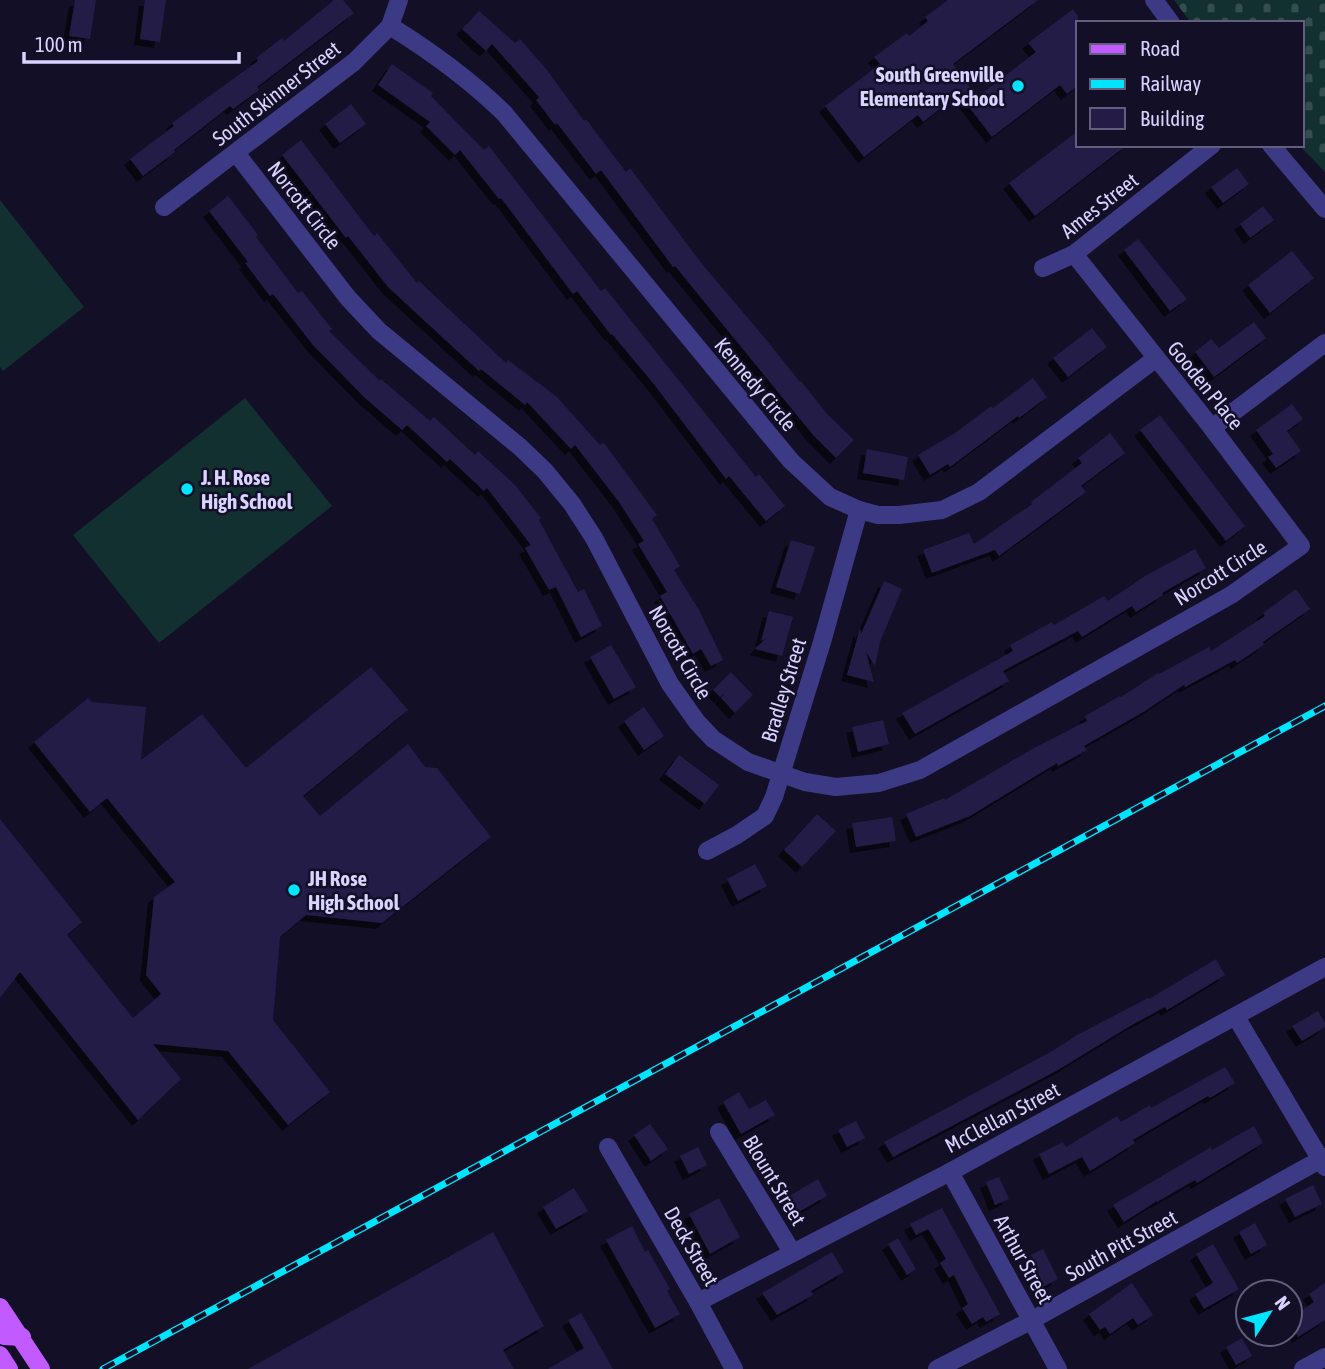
<svg xmlns="http://www.w3.org/2000/svg" width="1325" height="1369" font-family="'Asap Condensed',sans-serif">
  <style>
    .cemetery { fill: url(#cemetery-stones) }
    .pitch { fill: #12302f }
    .building { fill: #241b47; filter: url(#shadow) }
    .lines { fill: none; stroke-linecap: round; stroke-linejoin: round }
    .minor { stroke: #3d3a85; stroke-width: 18 }
    .major { stroke: #c25bff; stroke-width: 18 }
    .rail-casing { stroke: #00e5ff; stroke-width: 7 }
    .rail { stroke: #130f26; stroke-width: 4.5; stroke-dasharray: 13; stroke-linecap: butt }
    .poi-dot { fill: #00e5ff; stroke: #130f26; stroke-width: 2.5 }
    .labels { text-anchor: middle; dominant-baseline: central; stroke-width: 5; stroke-linejoin: round; paint-order: stroke }
    .poi-label { font-size: 21px; font-weight: bold; fill: #d9d4ff; stroke: #130f26; text-anchor: start }
    .street-label { font-size: 21px; fill: #d9d4ff; stroke: #130f26 }
  </style>
  <defs>
    <pattern id="cemetery-stones" width="16" height="16" patternUnits="userSpaceOnUse" patternTransform="scale(1.75)"><rect width="16" height="16" fill="#12302f"/><path d="M2 7V4a2 2 0 0 1 4 0v3zM10 15v-3a2 2 0 0 1 4 0v3z" fill="#344d4e"/></pattern>
    <filter id="shadow"><feDropShadow dx="-6" dy="6" stdDeviation="0" flood-color="#0009"/></filter>
  </defs>
  <rect width="100%" height="100%" fill="#130f26"/>
  <path class="cemetery" d="M1174 0H1325V172L1299 145H1302V23H1191Z"/>
  <g class="pitch">
    <path d="M0 200 84 307 3 371 0 367Z"/>
    <path d="M245 398 332 506 159 643 73 535Z"/>
  </g>
  <g class="building">
    <path d="M75 0H96L90 39 69 36Z"/>
    <path d="M145 0H166L160 42 140 39Z"/>
    <path d="M334 0H343L354 13 257 87 259 90 233 109 230 106 174 150 175 152 143 176 130 159 174 126 172 123 258 61 256 58 282 38 284 41Z"/>
    <path d="M948 0H1038L953 64 977 97 1036 52 1028 43 1073 9 1078 16V85L1067 94 1060 85 992 137 959 94 923 122 918 115 864 157 825 106 880 64 874 57 907 33 909 36 928 21 925 17Z"/>
    <path d="M479 11 515 43 520 39 547 70 584 121 586 119 626 172 630 168 702 264 764 337 800 382 801 381 827 414 854 440 836 458 814 436 675 266 673 267 601 170 596 174 557 123 555 125 536 100 539 97 492 44 486 51 462 29Z"/>
    <path d="M392 64 433 93 431 96 484 150 489 146 601 291 605 288 756 477 759 474 785 506 766 521 729 476 726 479 653 383 612 334 611 335 577 291 573 294 501 198 499 199 460 150 455 155 426 126 430 122 378 85Z"/>
    <path d="M351 104 366 124 340 143 325 124Z"/>
    <path d="M1078 131V145H1127L1035 216 1009 183Z"/>
    <path d="M301 140 374 236 377 233 417 283 419 281 506 363 508 360 556 396 600 445 604 443 657 515 652 519 680 566 674 570 699 610 723 660 711 666 701 649 693 654 660 596 667 592 638 544 644 541 619 502 575 445 571 449 527 402 525 405 481 369 479 371 388 287 348 236 346 238 282 155Z"/>
    <path d="M1237 168 1249 184 1223 203 1211 187Z"/>
    <path d="M228 196 258 235 256 237 298 293 302 291 332 329 329 331 380 381 381 379 430 421 434 417 475 455 478 451 515 485 541 518 539 520 578 592 584 589 602 626 581 637 556 587 549 590 525 548 531 545 487 488 484 491 450 459 447 462 407 425 402 430 365 398 313 345 273 294 270 296 245 263 248 262 209 211Z"/>
    <path d="M1263 206 1274 220 1250 238 1240 224Z"/>
    <path d="M1138 239 1187 299 1170 311 1124 250Z"/>
    <path d="M1292 251 1314 278 1270 313 1248 285Z"/>
    <path d="M1254 322 1266 338 1214 377 1195 352 1211 339 1219 348Z"/>
    <path d="M1092 328 1107 347 1068 377 1053 358Z"/>
    <path d="M1033 378 1047 397 1019 418 1018 416 950 467 948 464 930 475 918 455 955 433 991 406 993 408Z"/>
    <path d="M1292 404 1303 419 1287 431 1301 451 1276 468 1268 457 1273 454 1256 430Z"/>
    <path d="M1160 415 1245 526 1226 541 1140 430Z"/>
    <path d="M1110 433 1125 453 1081 486 1086 492 999 556 995 550 932 573 923 550 969 533 974 544 1032 504 1031 502 1082 463 1078 458Z"/>
    <path d="M867 449 908 457 904 480 863 473Z"/>
    <path d="M791 540 815 547 800 594 776 587Z"/>
    <path d="M1195 549 1206 568 1162 593 1163 595 1136 612 1132 606 1082 637 1078 631 1003 671 1009 681 915 734 902 713 1013 651 1010 645 1052 622 1054 625 1104 596 1108 601 1145 576Z"/>
    <path d="M884 581 902 589 880 642 875 666 866 652 874 682 847 675 860 628 861 634Z"/>
    <path d="M1296 589 1310 609 1263 642 1264 645 1237 663 1235 660 1185 687 1184 685 1145 711 1084 746 1087 750 1058 766 1057 763 970 816 916 837 906 814 944 798 945 800 1032 749 1087 721 1085 716 1120 696 1121 697 1158 673 1159 674 1209 647 1211 651 1265 616 1263 613Z"/>
    <path d="M769 611 793 617 782 656 755 649 766 638 761 641Z"/>
    <path d="M611 645 636 687 614 699 590 657Z"/>
    <path d="M371 667 408 710 303 796 320 816 408 744 425 767 437 768 491 837 382 923 306 915 280 937 273 1020 330 1092 288 1125 228 1051 153 1044 181 1079 138 1120 20 972 0 998V819L82 922 67 935 133 1018 161 994 146 975 154 897 175 882 107 798 90 812 34 742 88 698 92 702 146 707 141 760 202 714 246 768Z"/>
    <path d="M731 672 753 695 735 713 721 698 724 694 720 697 713 690Z"/>
    <path d="M644 707 664 736 644 750 624 721Z"/>
    <path d="M883 720 889 744 858 752 852 727Z"/>
    <path d="M679 755 719 785 705 804 665 774Z"/>
    <path d="M817 814 836 831 802 867 784 850Z"/>
    <path d="M892 817 896 841 856 847 852 823Z"/>
    <path d="M755 864 767 886 738 901 727 879Z"/>
    <path d="M1216 959 1225 975 1167 1010 1165 1007 1130 1026 1058 1070 893 1157 884 1142 1054 1050 1077 1035 1148 998 1149 999Z"/>
    <path d="M1318 1011 1325 1023V1027L1302 1041 1292 1026Z"/>
    <path d="M1225 1067 1235 1083 1210 1098 1208 1096 1160 1124 1133 1140 1135 1143 1113 1157 1090 1171 1082 1157 1049 1174 1039 1154 1063 1142 1066 1147 1117 1116 1121 1122 1150 1105 1151 1108Z"/>
    <path d="M739 1092 749 1109 766 1100 775 1115 741 1134 723 1102Z"/>
    <path d="M856 1121 865 1138 847 1147 838 1130Z"/>
    <path d="M650 1124 668 1149 651 1161 634 1135Z"/>
    <path d="M1254 1126 1263 1143 1197 1183 1195 1180 1157 1202V1201L1124 1222 1113 1205 1211 1147 1212 1150Z"/>
    <path d="M698 1147 707 1165 689 1174 680 1156Z"/>
    <path d="M999 1177 1009 1199 995 1205 986 1182Z"/>
    <path d="M818 1179 827 1196 795 1214 786 1198Z"/>
    <path d="M1313 1185 1322 1204 1295 1217 1285 1199Z"/>
    <path d="M574 1188 588 1211 556 1229 543 1207Z"/>
    <path d="M719 1198 740 1237 710 1254 689 1214Z"/>
    <path d="M942 1208 1000 1314 986 1322 983 1317 972 1324 962 1308 968 1304 954 1275 949 1278 940 1263 946 1259 928 1229 916 1235 910 1224Z"/>
    <path d="M1255 1223 1267 1245 1251 1254 1239 1232Z"/>
    <path d="M632 1226 645 1252 648 1250 661 1273 670 1289 667 1291 680 1314 655 1328 606 1240Z"/>
    <path d="M493 1232 544 1326 503 1350 514 1369H248Z"/>
    <path d="M898 1238 916 1269 907 1275 888 1244Z"/>
    <path d="M1213 1244 1239 1289 1204 1309 1195 1294 1213 1283 1196 1254Z"/>
    <path d="M1043 1249 1058 1279 1039 1289 1028 1269 1036 1265 1031 1255Z"/>
    <path d="M832 1252 844 1272 811 1291 813 1295 777 1315 762 1293Z"/>
    <path d="M1132 1283 1153 1315 1138 1325 1133 1318 1110 1334 1105 1327 1100 1330 1089 1314Z"/>
    <path d="M1325 1283V1320L1298 1337 1290 1324V1318L1314 1302 1309 1294Z"/>
    <path d="M581 1313 613 1369H548L584 1348 568 1320Z"/>
    <path d="M1242 1338 1252 1356 1236 1365 1226 1347Z"/>
  </g>
  <g class="lines">
    <g class="minor">
      <path d="M1154 0 1171 23"/>
      <path d="M390 26C432 52 469 79 504 113L791 461 830 497 859 510 878 515H899L942 510 979 492 1155 359"/>
      <path d="M1271 145 1325 209"/>
      <path d="M236 153 348 298 379 331 520 447 545 471 572 504 594 538 670 684 697 722 713 739 748 762 805 782 836 787 879 783 920 770 1231 595 1301 546 1212 428 1074 254"/>
      <path d="M164 207 354 62 390 26 399 0"/>
      <path d="M1043 268 1074 254 1212 145"/>
      <path d="M1212 428 1325 343"/>
      <path d="M707 851 737 835 765 816 774 797 822 642 859 510"/>
      <path d="M1236 1017 1325 1167"/>
      <path d="M719 1132 792 1252"/>
      <path d="M608 1147 698 1302 734 1369"/>
      <path d="M950 1172 1058 1369"/>
      <path d="M698 1302 950 1172 1325 967"/>
      <path d="M937 1369 1032 1320 1325 1157"/>
      <path d="M1303 1369 1325 1357"/>
    </g>
    <g class="major">
      <path d="M0 1307 41 1369"/>
      <path d="M0 1331 4 1336 22 1337"/>
      <path d="M0 1355 9 1369"/>
    </g>
    <defs>
      <path id="rail" d="M103 1369 1325 706"/>
    </defs>
    <use href="#rail" class="rail-casing"/>
    <use href="#rail" class="rail"/>
  </g>
  <g class="poi-dot">
    <circle cx="1018" cy="86" r="7"/>
    <circle cx="187" cy="489" r="7"/>
    <circle cx="294" cy="890" r="7"/>
  </g>
  <g class="labels">
    <g class="poi-label">
      <text x="1004" y="74" text-anchor="end">South Greenville<tspan x="1004" dy="24">Elementary School</tspan></text>
      <text x="201" y="477">J. H. Rose<tspan x="201" dy="24">High School</tspan></text>
      <text x="308" y="878">JH Rose<tspan x="308" dy="24">High School</tspan></text>
    </g>
    <g class="street-label">
      <text transform="translate(276 93) rotate(-38)">South Skinner Street</text>
      <text transform="translate(305 205) rotate(52)">Norcott Circle</text>
      <text transform="translate(1099 205) rotate(-38)">Ames Street</text>
      <text transform="translate(756 384) rotate(50)">Kennedy Circle</text>
      <text transform="translate(1206 385) rotate(51)">Gooden Place</text>
      <text transform="translate(1220 572) rotate(-32)">Norcott Circle</text>
      <text transform="translate(681 652) rotate(60)">Norcott Circle</text>
      <text transform="translate(783 690) rotate(-73)">Bradley Street</text>
      <text transform="translate(1002 1117) rotate(-28)">McClellan Street</text>
      <text transform="translate(775 1180) rotate(59)">Blount Street</text>
      <text transform="translate(1121 1245) rotate(-29)">South Pitt Street</text>
      <text transform="translate(692 1246) rotate(60)">Deck Street</text>
      <text transform="translate(1024 1259) rotate(61)">Arthur Street</text>
    </g>
  </g>
  <rect x="1076" y="21" width="228" height="126" fill="#130f26" stroke="#625e7d" stroke-width="2"/>
  <rect x="1090" y="44" width="35" height="10" fill="#c25bff" stroke="#625e7d" stroke-width="2"/>
  <text x="1140" y="56" font-size="21" fill="#d9d4ff">Road</text>
  <rect x="1090" y="79" width="35" height="10" fill="#00e5ff" stroke="#625e7d" stroke-width="2"/>
  <text x="1140" y="91" font-size="21" fill="#d9d4ff">Railway</text>
  <rect x="1090" y="108" width="35" height="21" fill="#241b47" stroke="#625e7d" stroke-width="2"/>
  <text x="1140" y="126" font-size="21" fill="#d9d4ff">Building</text>
  <g transform="translate(1269 1313) rotate(54)"><circle r="33" fill="#130f26" stroke="#625e7d" stroke-width="2"/>
  <path d="M0-5L12 26L0 18L-12 26Z" fill="#00e5ff"/>
  <text y="-10" font-size="19" font-weight="bold" text-anchor="middle" fill="#d9d4ff">N</text>
  </g>
  <path d="M24 52v10h215v-10" fill="none" stroke="#d9d4ff" stroke-width="3.5"/>
  <text x="35" y="52" font-size="21" fill="#d9d4ff" stroke="#130f26" stroke-width="5" paint-order="stroke">100 m</text>
</svg>
